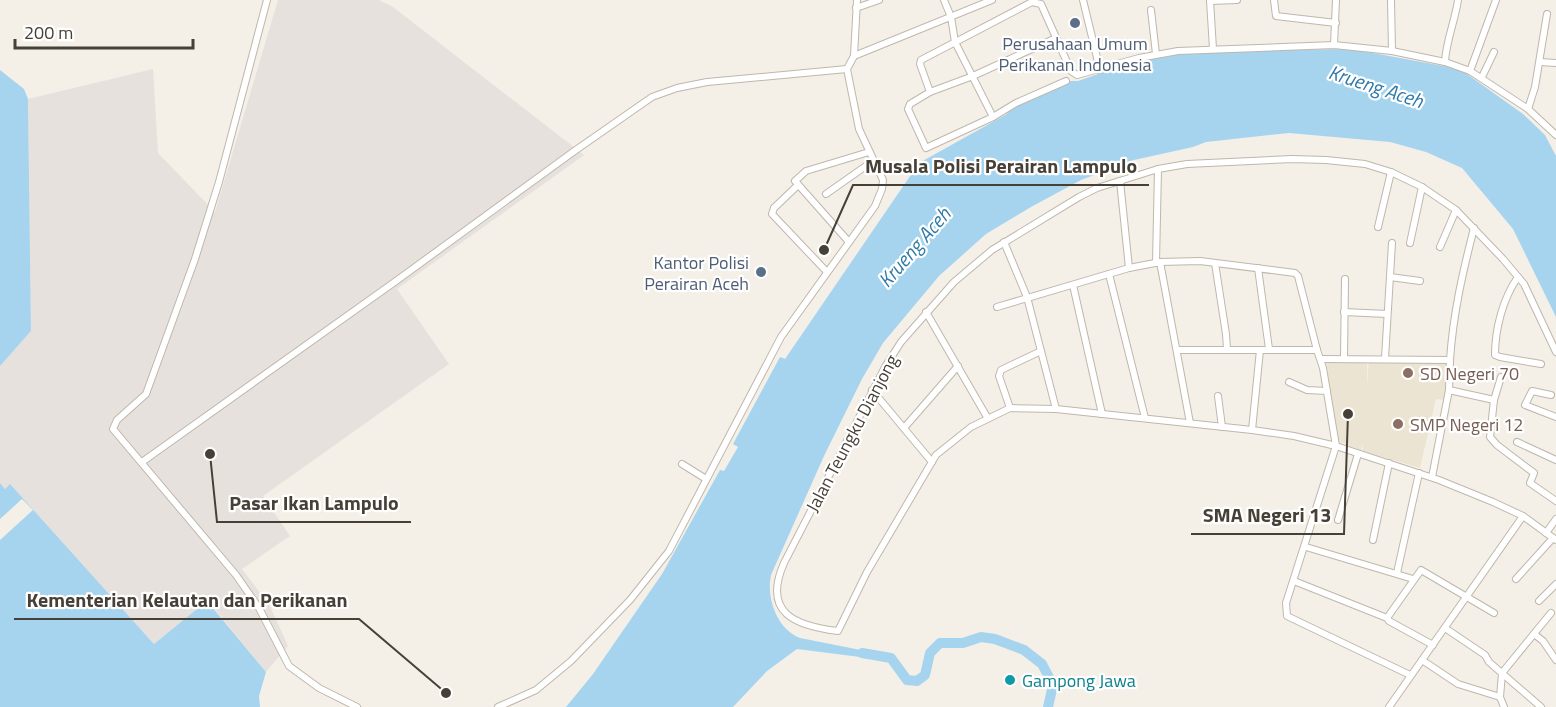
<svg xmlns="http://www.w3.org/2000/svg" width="1556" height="707" font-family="'Titillium Web',sans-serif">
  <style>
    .industrial { fill: #e6e1dd }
    .education { fill: #ece4d2 }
    .water { fill: #a6d4ef }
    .pier { fill: #f4f0e8 }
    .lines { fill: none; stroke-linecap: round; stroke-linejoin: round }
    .river { stroke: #a6d4ef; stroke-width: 10 }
    .minor-casing { stroke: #bfb7ab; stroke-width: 8 }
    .minor { stroke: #fff; stroke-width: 6 }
    .service-dot { fill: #5c6f8a; stroke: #fff; stroke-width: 2 }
    .education-dot { fill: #8d6e63; stroke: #fff; stroke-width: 2 }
    .culture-dot { fill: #0f9aa8; stroke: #fff; stroke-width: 2 }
    .labels { text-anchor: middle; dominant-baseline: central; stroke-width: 4.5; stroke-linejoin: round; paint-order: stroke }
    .service-label { font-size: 18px; fill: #4e5e75; stroke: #fff }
    .education-label { font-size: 18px; fill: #785e54; stroke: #fff; text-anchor: start }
    .street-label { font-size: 18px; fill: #474037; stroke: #fff }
    .culture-label { font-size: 18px; fill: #0d838f; stroke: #fff; text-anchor: start }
    .water-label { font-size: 20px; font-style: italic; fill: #2f7aa9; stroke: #fff }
    .leader { fill: none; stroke: #474037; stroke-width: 2 }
    .callout-dot { fill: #474037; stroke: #fff; stroke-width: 2 }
    .callout-label { font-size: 20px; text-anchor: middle; font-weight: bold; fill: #474037; stroke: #fff; stroke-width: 4.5; stroke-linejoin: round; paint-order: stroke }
  </style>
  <rect width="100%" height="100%" fill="#f4f0e8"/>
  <path class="industrial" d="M278 0H379L393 7 584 155 397 289 449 364 263 496 290 536 242 569 270 606 288 646 266 672 208 601 155 645 10 485 5 489 0 483V366L31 331 28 99 153 69 158 153 215 212Z"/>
  <path class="education" d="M1369 356 1447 359V387L1445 400 1436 399 1420 468 1363 451V444L1361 450 1337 441 1326 358 1367 360V386Z"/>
  <g class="water">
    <path d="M1351 49 1460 69 1523 114 1545 135 1556 156V317L1513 229 1462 168 1426 152 1390 142 1289 133 1206 142 1193 147 1134 160 1081 180 1031 207 986 234 939 276 883 343 862 379 824 456 771 575C766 598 777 629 800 638L876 653V659L797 649 767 671 733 707H566L593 674 662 574 720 470 724 471 738 447 733 444 780 357 785 359 919 163 1007 114 1009 108 1071 81H1078L1147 57 1210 51Z"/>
    <path d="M0 70 24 89 28 99 31 331 0 366Z"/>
    <path d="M0 483 5 489 10 484 154 644 207 601 266 672 259 696 260 707H0Z"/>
  </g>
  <path class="pier" d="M22 499 33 510 0 540V519Z"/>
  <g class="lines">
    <path class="river" d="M862 653 891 658 907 680 917 681 925 675 930 653 940 643H963L981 637 995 639 1024 650 1042 664 1053 685 1048 707"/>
    <defs>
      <g id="minor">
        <path d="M267 0 219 182 195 259 146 394 117 420 113 429 236 575 259 608 289 666 319 688 357 707"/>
        <path d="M857 0 854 56 992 0"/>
        <path d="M944 0 951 17 955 42 993 117 926 148 908 109 910 104 930 92 973 76 1056 38"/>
        <path d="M1083 0 1100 70"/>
        <path d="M1210 0 1213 49"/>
        <path d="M1274 0 1276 16 1336 23"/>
        <path d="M1391 0 1392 51"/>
        <path d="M1210 1 1237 0"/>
        <path d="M856 8 879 0"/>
        <path d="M1151 10 1156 54"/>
        <path d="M1334 45 1336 0"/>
        <path d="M1445 62C1446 41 1455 21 1458 0"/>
        <path d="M1540 62 1556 63"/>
        <path d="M1470 71 1496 0"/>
        <path d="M1482 77 1494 52"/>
        <path d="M930 92 920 64 921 60 1032 2 1041 4 1071 71 1077 75 1139 58 1178 51 1334 45 1392 51 1445 62 1470 71 1528 109 1556 135"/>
        <path d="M1528 109 1535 87 1547 14"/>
        <path d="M993 117 1016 103 1066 81"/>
        <path d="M1120 181 1129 268"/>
        <path d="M798 185 774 208 772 214 827 272"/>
        <path d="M826 194 873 161"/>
        <path d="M1378 227 1391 172"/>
        <path d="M849 242 795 181 806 171 869 152"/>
        <path d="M1004 242 1027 297 1056 409"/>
        <path d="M1410 243 1422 187"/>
        <path d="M1440 247 1456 210"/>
        <path d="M1160 262 1190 423"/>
        <path d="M1156 263 1158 169"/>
        <path d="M1215 263 1226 334 1227 349"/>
        <path d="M1258 268 1269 349"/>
        <path d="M1109 274 1145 418"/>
        <path d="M1390 277 1420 281"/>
        <path d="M1518 277C1503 298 1495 329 1495 355L1500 357 1541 364"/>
        <path d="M1073 285 1102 414"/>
        <path d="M997 307 1129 268 1160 262 1200 261 1295 273 1298 276 1317 350 1323 368 1336 446 1286 603 1287 616 1410 675"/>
        <path d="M926 312 987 417"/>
        <path d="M1344 312 1387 314"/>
        <path d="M1177 350H1317"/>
        <path d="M1556 352 1524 284 1503 259 1456 210 1422 187 1391 172 1365 164 1326 160 1292 159 1187 164 1158 169 1097 188 1079 197 992 250 954 282 901 342 885 367 784 563C762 613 795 626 838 631L867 572 936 455 971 427 1010 408 1056 409 1252 430 1294 436 1336 446 1439 480 1493 502 1523 516 1556 540"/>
        <path d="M1344 358 1345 279"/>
        <path d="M1385 358 1392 243"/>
        <path d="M1321 359 1450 360C1453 314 1463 271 1474 228"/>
        <path d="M1501 377 1494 400 1490 437 1497 445 1534 473 1530 483 1556 501"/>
        <path d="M1289 382 1307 390 1327 391"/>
        <path d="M872 390 932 462"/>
        <path d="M1449 390 1494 400"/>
        <path d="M1551 395 1532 391 1525 405 1556 417"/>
        <path d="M1218 396 1222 427"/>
        <path d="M1010 408 999 376 1001 370 1041 351"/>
        <path d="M904 428 958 366"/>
        <path d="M1252 430 1260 350"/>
        <path d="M1517 442 1556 460"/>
        <path d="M142 462 396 281 573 152 652 97 677 88 707 82 847 69"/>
        <path d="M682 464 706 479"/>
        <path d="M1432 477 1449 390 1450 360"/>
        <path d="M1338 520 1358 454"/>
        <path d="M1546 533 1556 519"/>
        <path d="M1373 540 1389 463"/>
        <path d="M1306 547 1413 579"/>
        <path d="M1397 573 1419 473"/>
        <path d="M1516 579 1553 538"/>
        <path d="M1294 581 1387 618 1389 621 1433 645"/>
        <path d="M1539 601 1556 584"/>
        <path d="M1387 618 1421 570 1494 613"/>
        <path d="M1445 628 1485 655 1489 662 1541 707"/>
        <path d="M1534 634 1543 641 1556 660"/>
        <path d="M1422 660 1458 684 1500 697 1504 707"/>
        <path d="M1500 697 1502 673 1551 613"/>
        <path d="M498 707 536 690 571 661 630 600 669 551 781 337 875 206 882 189 883 180 859 129 847 69 854 56"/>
        <path d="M1389 707 1523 516"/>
      </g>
    </defs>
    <use href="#minor" class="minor-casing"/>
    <use href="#minor" class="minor"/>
  </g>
  <g class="service-dot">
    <circle cx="1075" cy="23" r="6"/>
    <circle cx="761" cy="272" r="6"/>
  </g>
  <g class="education-dot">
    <circle cx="1408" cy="373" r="6"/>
    <circle cx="1398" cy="424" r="6"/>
  </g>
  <circle class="culture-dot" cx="1010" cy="680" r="6"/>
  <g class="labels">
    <g class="service-label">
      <text x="1075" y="43">Perusahaan Umum<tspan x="1075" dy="21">Perikanan Indonesia</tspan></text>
      <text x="749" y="262" text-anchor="end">Kantor Polisi<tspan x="749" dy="21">Perairan Aceh</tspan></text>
    </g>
    <g class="education-label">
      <text x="1420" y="373">SD Negeri 70</text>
      <text x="1410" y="424">SMP Negeri 12</text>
    </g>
    <g class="street-label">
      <text transform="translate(852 433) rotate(-62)">Jalan Teungku Dianjong</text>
    </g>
    <g class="culture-label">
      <text x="1022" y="680">Gampong Jawa</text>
    </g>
    <g class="water-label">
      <text transform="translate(1376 86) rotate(18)">Krueng Aceh</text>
      <text transform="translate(914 247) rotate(-49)">Krueng Aceh</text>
    </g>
  </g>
  <path class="leader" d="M824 250L853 185H1149M210 454L217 522H411M1348 414L1344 534H1191M446 693L359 619H14"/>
  <g class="callout-dot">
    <circle cx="824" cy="250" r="6"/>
    <circle cx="210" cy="454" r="6"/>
    <circle cx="1348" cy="414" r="6"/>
    <circle cx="446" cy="693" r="6"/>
  </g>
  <g class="callout-label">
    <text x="1001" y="173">Musala Polisi Perairan Lampulo</text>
    <text x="314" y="510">Pasar Ikan Lampulo</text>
    <text x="1267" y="522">SMA Negeri 13</text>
    <text x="187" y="607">Kementerian Kelautan dan Perikanan</text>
  </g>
  <path d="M15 39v9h178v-9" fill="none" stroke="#474037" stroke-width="3"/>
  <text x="24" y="39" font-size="18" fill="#474037" stroke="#ffffff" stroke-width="4.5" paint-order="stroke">200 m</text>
</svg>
